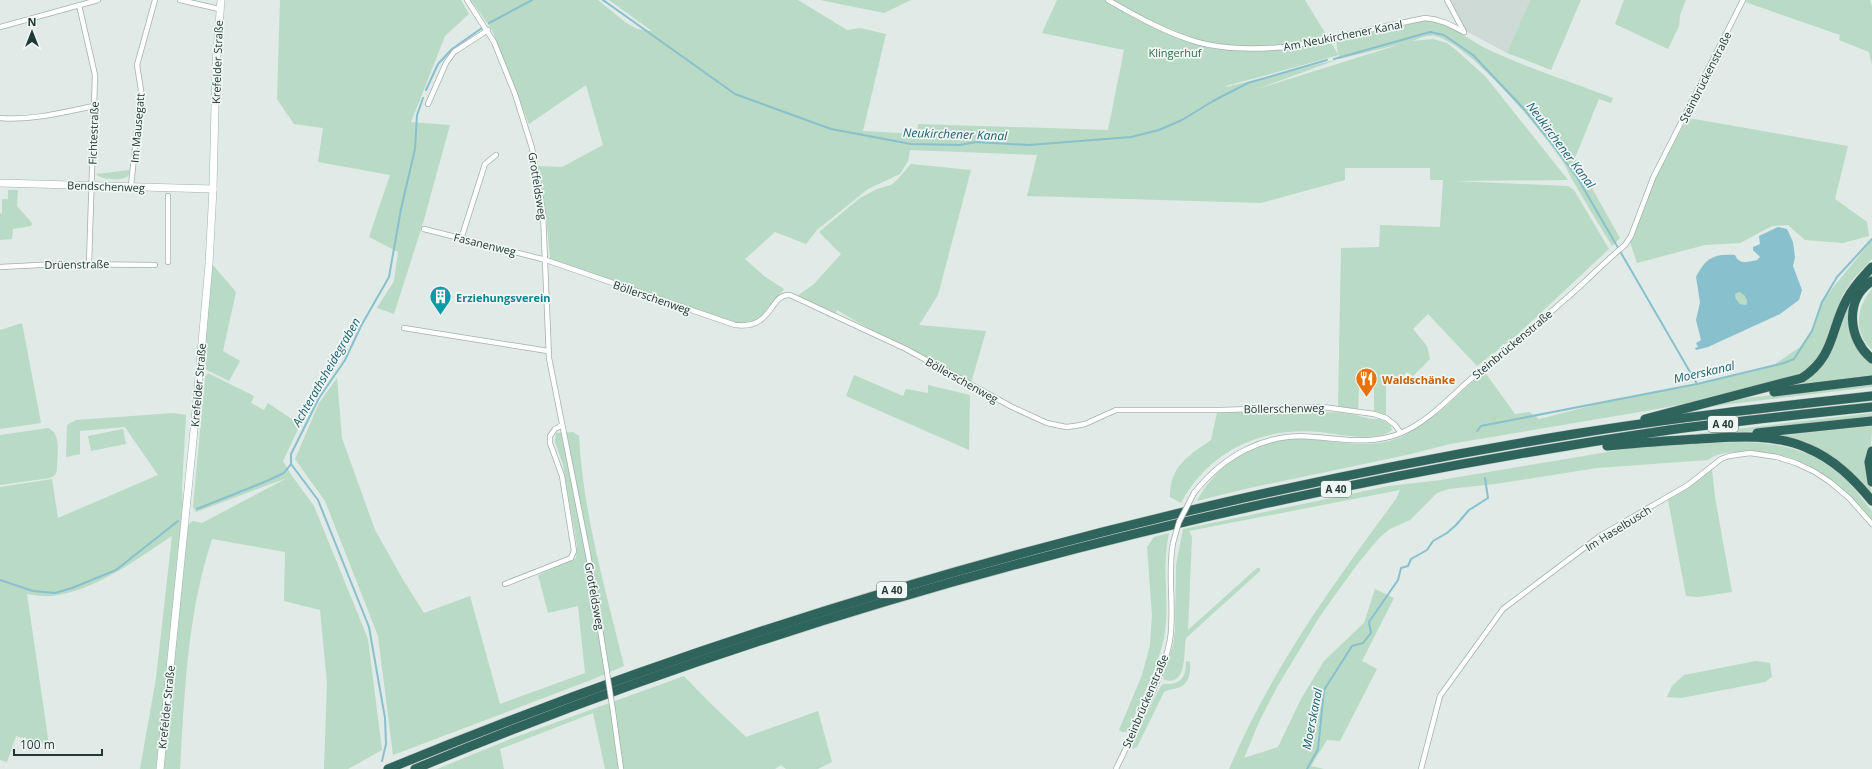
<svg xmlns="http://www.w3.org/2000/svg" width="1872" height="769" font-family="'Open Sans',sans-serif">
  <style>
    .built { fill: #cedad5 }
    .green { fill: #b9dac4; fill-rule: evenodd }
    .water { fill: #89c0cd; fill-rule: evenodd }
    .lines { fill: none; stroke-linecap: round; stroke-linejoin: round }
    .stream { stroke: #89c0cd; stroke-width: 2 }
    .street-casing { stroke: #a3b1ad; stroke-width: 6 }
    .secondary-casing { stroke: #9fb5ae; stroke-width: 8 }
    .highway-casing { stroke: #bcc4c2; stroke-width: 10 }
    .street { stroke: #fff; stroke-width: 4.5 }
    .secondary { stroke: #fff; stroke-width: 7 }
    .highway { stroke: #2e645b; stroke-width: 9 }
    .street-bridge-casing { stroke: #a3b1ad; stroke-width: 6; stroke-linecap: butt }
    .street-bridge { stroke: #fff; stroke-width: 4.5 }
    .labels { text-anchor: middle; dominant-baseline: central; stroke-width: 3.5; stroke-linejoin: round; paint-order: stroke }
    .shield { fill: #f0f7f4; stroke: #5f726e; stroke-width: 1 }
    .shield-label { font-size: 10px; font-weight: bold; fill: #213934 }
    .street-label { font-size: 11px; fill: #213934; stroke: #f0f7f4 }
    .park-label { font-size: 11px; fill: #2d6e49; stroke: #f0f7f4 }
    .culture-label { font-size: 11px; font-weight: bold; fill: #0d838f; stroke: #f0f7f4; text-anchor: start }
    .food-label { font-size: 11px; font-weight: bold; fill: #c56008; stroke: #f0f7f4; text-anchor: start }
    .water-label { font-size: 12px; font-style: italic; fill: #1e6072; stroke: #f0f7f4 }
  </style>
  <rect width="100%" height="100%" fill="#e0eae6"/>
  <path class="built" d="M1449 0H1530L1507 53 1466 31Z"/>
  <g class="green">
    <path d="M280 0H461L469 14 445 36 411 122 450 125 423 223 394 314 377 308 394 281 398 252 369 237 390 175 318 162 323 128 294 124 277 99Z"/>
    <path d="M471 0H598L625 22 637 29 652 31 609 0H798L847 30 860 28 886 34 863 131 917 134 918 124 1108 130 1124 50 1042 33 1057 0H1305L1338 54 1336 39 1425 19C1448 21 1465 38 1485 48 1524 67 1572 82 1613 98L1611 103 1599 99 1575 158 1620 238 1612 246C1599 225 1586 203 1573 181 1569 175 1567 168 1563 162 1542 131 1471 44 1435 36 1429 34 1418 39 1412 41L1433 39 1447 43 1456 50 1485 76 1568 180 1454 181 1568 186 1574 190 1609 249 1517 335 1505 344H1502L1503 346 1477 366 1428 314 1413 329 1427 346 1430 359 1413 376 1407 372 1394 385 1386 386V418L1374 414V390L1359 388 1358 410 1338 408 1341 248 1379 247 1380 225 1440 227 1443 180H1430V168H1345V180L1261 203 1027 196 1037 155 910 150 908 161 900 174 868 189 817 230 806 244 775 232 745 259 764 276 784 289C768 309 764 324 736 323L550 259 546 214 537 166 562 167 603 145 586 85 529 124 492 30ZM1401 44 1257 89 1339 59ZM1339 55V59L1226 87V86Z"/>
    <path d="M820 0H911L884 13Z"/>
    <path d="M1530 0H1581L1551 70 1507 53Z"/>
    <path d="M1624 0H1686L1680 15 1679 26 1668 49 1615 24Z"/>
    <path d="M1747 0H1870L1872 7V65L1869 52 1839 40 1840 35 1748 3 1746 2Z"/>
    <path d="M1689 119H1694L1848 146 1835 199 1867 222 1869 236 1843 243 1805 240 1788 225 1772 226 1740 243 1705 245 1637 263 1630 242 1655 179 1685 122Z"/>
    <path d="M911 164 971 170 938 295 919 325 986 331 971 383 857 322 837 310 836 313 797 296 814 284 841 254 819 232 860 198 877 189 891 185 897 180Z"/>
    <path d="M130 170 128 176C122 181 101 180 96 174Z"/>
    <path d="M8 190H18L17 206 32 223 31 226 13 229 12 239 0 240V214L2 213V199H8Z"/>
    <path d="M1872 240V259L1854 278 1843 294 1821 353 1805 371 1792 378 1705 400 1651 410 1450 444 1411 454 1245 489 1197 501C1217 463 1258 437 1301 439 1331 440 1360 448 1389 441 1423 432 1458 395 1484 371L1515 414 1529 412 1539 419 1602 403 1720 379 1775 364 1800 347 1812 329 1821 302Z"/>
    <path d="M212 264 236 292 223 351 240 361 229 381 203 368Z"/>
    <path d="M1872 271V278L1850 322 1872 362V375L1799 384 1812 374 1846 306Z"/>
    <path d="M1872 289V350C1853 333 1856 307 1872 289Z"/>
    <path d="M1738 292 1744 295 1747 300 1746 305 1740 304 1736 299 1735 294Z"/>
    <path d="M22 323 41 423 0 429V330Z"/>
    <path d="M208 373 254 396 251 403 264 410 268 403 300 425 283 461 292 476 314 506 368 639 382 750 348 769H324L327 683 320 610 284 601 285 552 212 539C187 616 185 689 180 769H140L156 678 172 536C135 560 97 590 52 596 44 597 35 595 27 594L49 745 16 736 7 762 0 760V487L52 479 58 518 158 475 125 427 80 431V454L66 457 67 425 76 420 174 413 186 415 182 487 184 531 192 521 202 523 287 478 196 512 193 507 205 377Z"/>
    <path d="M854 375 903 396 906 389 928 393V385L970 395 969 450 846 396Z"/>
    <path d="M337 378 342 438 357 480 375 530 402 578 424 613 470 596 500 704 585 673 578 606 548 613 538 575 576 558 577 546 563 465 555 442 556 433 573 432 579 436C583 514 606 591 624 666L591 680 393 755 378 636 325 501 295 459 319 403Z"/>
    <path d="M1872 383V387L1706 407 1739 399Z"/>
    <path d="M1299 407 1290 413C1311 412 1334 411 1356 415 1364 417 1373 421 1380 418L1391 426 1392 430C1377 443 1338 434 1320 432 1263 426 1208 451 1181 503L1170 497C1170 466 1188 456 1211 440L1218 408Z"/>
    <path d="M1872 413V418L1747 432 1686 435Z"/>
    <path d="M1872 426C1872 442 1869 456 1868 472 1868 480 1872 488 1872 497L1856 477 1778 436Z"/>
    <path d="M48 428C62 433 57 457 57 470L55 475 50 478 0 485V435Z"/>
    <path d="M123 429 126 444 91 451 88 436Z"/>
    <path d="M1740 442C1779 443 1812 449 1842 476 1853 486 1862 499 1872 511V521C1833 479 1805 450 1743 452 1730 452 1718 452 1708 460L1597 468 1495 484 1448 489 1437 493 1410 520 1390 529 1379 538 1356 566 1320 616 1277 687 1259 722 1244 758 1278 747 1301 699 1324 661 1364 623 1375 589 1394 598 1362 661 1377 669 1340 741 1327 740 1311 766 1324 769H1229C1271 670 1332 585 1396 499L1400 490 1189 531 1192 537 1188 630 1257 568H1260V571L1186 638C1183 654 1188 686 1164 680L1163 676 1173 645 1175 630 1176 565 1183 529 1389 486 1441 480 1625 449 1691 444Z"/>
    <path d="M1712 469 1715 497 1732 592 1698 597 1686 596 1668 500 1687 489Z"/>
    <path d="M1169 533C1162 563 1168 592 1166 622 1163 660 1143 694 1129 729L1126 732H1122L1119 730 1142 675 1150 645 1152 615 1147 547 1154 537Z"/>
    <path d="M1186 661 1190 662C1191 676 1188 687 1173 689 1169 690 1167 690 1164 692L1137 747 1132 749V744L1159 689 1163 684C1181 685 1186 678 1186 661Z"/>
    <path d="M1756 661 1770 663 1772 677 1765 682 1681 698 1667 697 1672 686 1684 675Z"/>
    <path d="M684 676 709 702 746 737 818 711 832 762 818 769H786L781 765 775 769H605L593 713 500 749 504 769H437L513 738Z"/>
  </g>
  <path class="water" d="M1778 227 1787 229 1793 242 1795 257 1793 266 1802 290 1799 300 1780 314 1708 347 1696 350 1695 348 1698 347 1696 343 1701 340 1696 320 1700 302 1696 277C1706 258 1713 254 1735 255 1739 265 1748 262 1757 260L1760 257 1753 250V247L1760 244 1759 236ZM1739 292 1744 295 1747 300 1746 305 1740 304 1736 299 1735 294Z"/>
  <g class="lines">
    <g class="stream">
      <path d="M603 0 735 94 831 129 911 144 960 145 976 142 1029 145 1131 137 1159 130 1182 120 1213 101 1248 83 1327 60"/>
      <path d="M489 23 532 0"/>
      <path d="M1334 59 1430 32 1444 35 1473 55 1524 109 1552 144 1577 177 1697 384"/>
      <path d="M426 90 438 64 452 49 482 28"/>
      <path d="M1477 431 1481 426 1697 384 1784 363 1794 359 1812 331 1822 302 1837 277 1872 239"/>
      <path d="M197 509 267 481 284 473 291 464"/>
      <path d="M0 580 33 591 55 593 72 588 116 570 178 521"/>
      <path d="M382 761 386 744 385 718 369 627 318 500 291 464V454L319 398 345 360 361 326 389 277 401 209 415 149 417 115 423 98"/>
      <path d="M1307 769 1318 749 1324 690 1352 646 1363 643 1371 633 1369 622 1398 580 1401 568 1408 566 1411 559 1427 550 1433 541 1447 533 1456 525 1469 510 1488 498 1485 478"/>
    </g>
    <defs>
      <g id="street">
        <path d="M180 0 219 9"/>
        <path d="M467 0 494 42 515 94 532 148 543 213 549 358 588 554 606 666"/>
        <path d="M1108 0C1136 16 1166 33 1197 42 1226 50 1258 49 1287 47L1425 18C1440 19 1451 25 1464 32"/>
        <path d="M1447 0 1464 32"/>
        <path d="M79 5 95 75 89 264"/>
        <path d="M0 27 98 0"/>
        <path d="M428 104 446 63 454 52 488 30"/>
        <path d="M0 118C31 121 64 112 94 106"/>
        <path d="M131 186 141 90 137 65 155 0"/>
        <path d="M424 229 546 260 735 325C774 330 769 293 790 295L906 349 1012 407 1047 423 1066 427 1075 426 1085 424 1116 410H1220L1323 407 1374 414 1386 418 1395 425 1401 433"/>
        <path d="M461 239 485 164 496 155"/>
        <path d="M168 262V196"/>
        <path d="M0 267 59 264 155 265"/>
        <path d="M404 328 548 351"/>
        <path d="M1194 493C1224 455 1266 432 1314 437 1344 439 1372 445 1401 433 1428 422 1450 397 1472 378 1502 353 1533 328 1562 302 1584 284 1603 263 1625 245L1631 236 1653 178 1743 0"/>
        <path d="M505 584 571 558 574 551 562 476 550 443V436L555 429 562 425"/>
        <path d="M613 711 621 769"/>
        <path d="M1116 769C1134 730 1162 682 1170 640 1175 608 1167 575 1173 543"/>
        <path d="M1421 769 1440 696 1503 609 1600 536 1688 485 1721 459 1729 456 1750 453 1777 457 1796 463 1815 472 1830 482 1849 498 1872 524"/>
      </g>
      <g id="secondary">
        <path d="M0 183 213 189"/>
        <path d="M160 769 196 410 209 264 213 189 216 64 221 0"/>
      </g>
      <g id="highway">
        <path d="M1872 281C1844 299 1848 340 1872 359"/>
        <path d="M1774 392 1872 380"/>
        <path d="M1645 419 1802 378C1835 356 1830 330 1847 299 1853 287 1863 277 1872 267"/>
        <path d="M1757 433 1872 421"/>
        <path d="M1607 446C1637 443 1668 441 1698 439 1734 437 1773 433 1807 448 1834 459 1854 479 1872 501"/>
        <path d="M1872 451 1869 462 1872 482"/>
        <path d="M388 769C769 612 1167 500 1574 434 1672 418 1772 407 1872 396"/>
        <path d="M415 769C815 602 1241 493 1669 430 1736 421 1804 414 1872 407"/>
      </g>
    </defs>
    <use href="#street" class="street-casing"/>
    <use href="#secondary" class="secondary-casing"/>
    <use href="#highway" class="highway-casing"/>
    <use href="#street" class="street"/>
    <use href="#secondary" class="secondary"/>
    <use href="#highway" class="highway"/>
    <defs>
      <g id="street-bridge">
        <path d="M1173 543 1179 522 1194 493"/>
        <path d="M606 666 613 711"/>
      </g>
    </defs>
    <use href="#street-bridge" class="street-bridge-casing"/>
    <use href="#street-bridge" class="street-bridge"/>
  </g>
  <defs>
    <symbol id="building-pin" viewBox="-11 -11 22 30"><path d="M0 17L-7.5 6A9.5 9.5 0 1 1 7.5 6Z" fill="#0f9aa8" stroke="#f0f7f4"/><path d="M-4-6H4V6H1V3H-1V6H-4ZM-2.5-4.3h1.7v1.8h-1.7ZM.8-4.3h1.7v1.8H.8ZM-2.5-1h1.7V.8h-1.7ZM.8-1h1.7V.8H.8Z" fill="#fff"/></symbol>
    <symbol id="restaurant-pin" viewBox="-11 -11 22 30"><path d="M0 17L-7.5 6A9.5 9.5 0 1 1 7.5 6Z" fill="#e8710a" stroke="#f0f7f4"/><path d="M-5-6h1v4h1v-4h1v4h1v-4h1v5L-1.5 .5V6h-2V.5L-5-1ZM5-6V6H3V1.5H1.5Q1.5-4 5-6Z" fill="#fff"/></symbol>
  </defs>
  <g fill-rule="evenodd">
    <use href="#building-pin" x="428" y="284" width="25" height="34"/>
    <use href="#restaurant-pin" x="1354" y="366" width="25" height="34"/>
  </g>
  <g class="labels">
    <g class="shield">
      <rect x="1708" y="416" width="30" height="16" rx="3"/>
      <rect x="1321" y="481" width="30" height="16" rx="3"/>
      <rect x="877" y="582" width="30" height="16" rx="3"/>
    </g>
    <g class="shield-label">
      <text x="1723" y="424">A 40</text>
      <text x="1336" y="489">A 40</text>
      <text x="892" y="590">A 40</text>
    </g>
    <g class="street-label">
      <text transform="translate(1343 35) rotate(-11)">Am Neukirchener Kanal</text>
      <text transform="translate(217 62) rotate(-88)">Krefelder Straße</text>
      <text transform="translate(1705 77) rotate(-63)">Steinbrückenstraße</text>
      <text transform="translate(137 128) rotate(-85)">Im Mausegatt</text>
      <text transform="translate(93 133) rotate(-88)">Fichtestraße</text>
      <text transform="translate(106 186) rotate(2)">Bendschenweg</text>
      <text transform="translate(538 186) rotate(81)">Grotfeldsweg</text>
      <text transform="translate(485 244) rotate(14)">Fasanenweg</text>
      <text transform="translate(77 264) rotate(-1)">Drüenstraße</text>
      <text transform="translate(652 297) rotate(19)">Böllerschenweg</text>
      <text transform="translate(1512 344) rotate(-40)">Steinbrückenstraße</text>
      <text transform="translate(962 380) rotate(29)">Böllerschenweg</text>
      <text transform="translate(198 385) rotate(-85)">Krefelder Straße</text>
      <text transform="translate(1284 408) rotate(-1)">Böllerschenweg</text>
      <text transform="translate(1618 528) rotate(-32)">Im Haselbusch</text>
      <text transform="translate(595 596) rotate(80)">Grotfeldsweg</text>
      <text transform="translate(1145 701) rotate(-67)">Steinbrückenstraße</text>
      <text transform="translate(166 707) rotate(-84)">Krefelder Straße</text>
    </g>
    <g class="park-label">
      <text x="1175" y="52">Klingerhuf</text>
    </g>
    <g class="culture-label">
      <text x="456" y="297">Erziehungsverein</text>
    </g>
    <g class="food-label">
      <text x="1382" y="379">Waldschänke</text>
    </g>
    <g class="water-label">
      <text transform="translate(955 134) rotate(2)">Neukirchener Kanal</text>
      <text transform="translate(1561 145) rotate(53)">Neukirchener Kanal</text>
      <text transform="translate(326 372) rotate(-60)">Achterathsheidegraben</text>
      <text transform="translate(1704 372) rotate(-13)">Moerskanal</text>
      <text transform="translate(1312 719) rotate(-79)">Moerskanal</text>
    </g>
  </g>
  <g transform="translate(32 32)" stroke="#f0f7f4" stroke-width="3" paint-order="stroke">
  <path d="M0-3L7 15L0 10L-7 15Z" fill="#213934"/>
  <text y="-6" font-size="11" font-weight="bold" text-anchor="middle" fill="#213934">N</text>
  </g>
  <path d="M14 749v6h88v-6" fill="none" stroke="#213934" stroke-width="2"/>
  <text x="20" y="749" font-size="12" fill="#213934" stroke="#f0f7f4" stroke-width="3" paint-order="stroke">100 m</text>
</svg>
